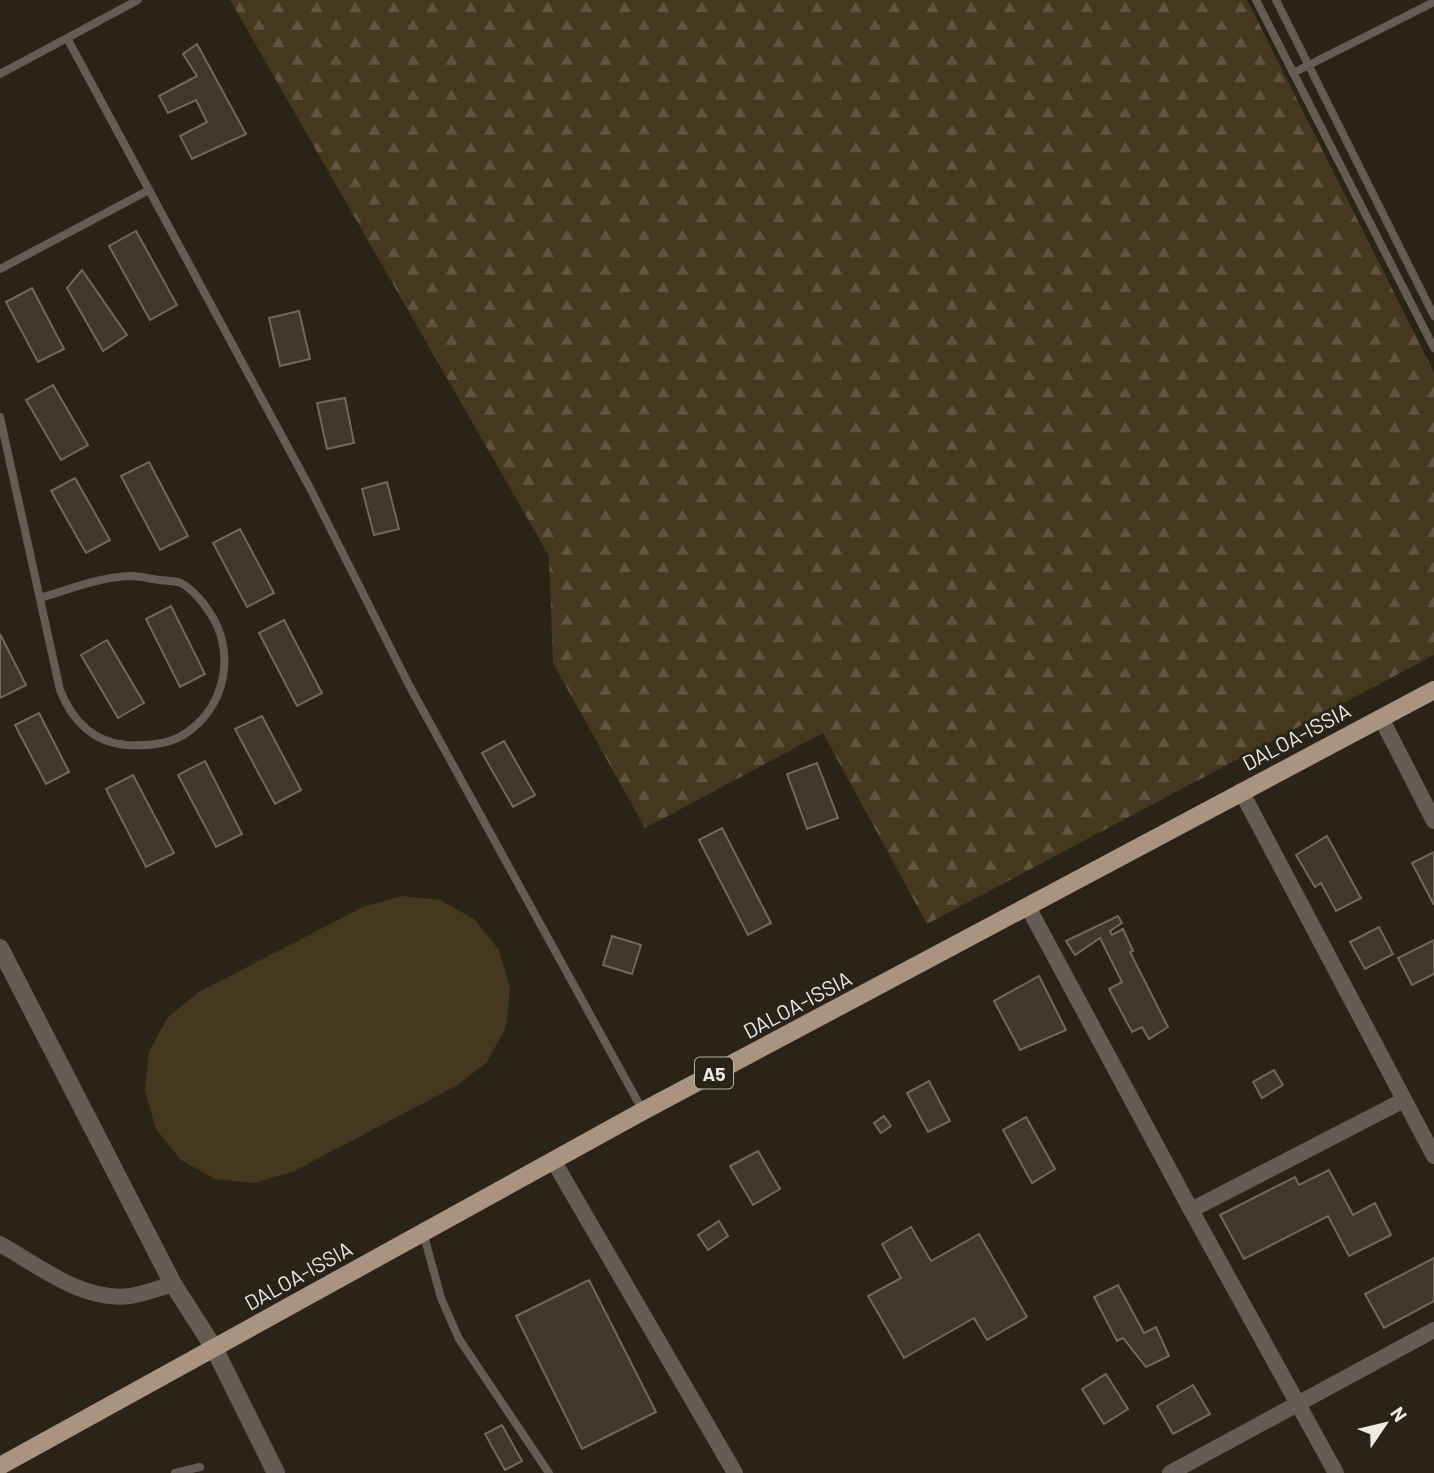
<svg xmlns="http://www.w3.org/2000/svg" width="1434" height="1473" font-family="Barlow,sans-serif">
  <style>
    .forest { fill: url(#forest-firs) }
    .green { fill: #46381f }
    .building { fill: #3f382d; stroke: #70695c; stroke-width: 2 }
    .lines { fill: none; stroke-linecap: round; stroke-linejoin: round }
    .service { stroke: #675c53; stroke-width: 8 }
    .minor { stroke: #675c53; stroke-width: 16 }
    .tertiary { stroke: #675c53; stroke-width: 18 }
    .primary { stroke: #a99481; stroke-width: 18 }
    .labels { text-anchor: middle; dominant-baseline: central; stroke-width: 6; stroke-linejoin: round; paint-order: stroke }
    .shield { fill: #2a2418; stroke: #b4afa7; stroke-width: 2 }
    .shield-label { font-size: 19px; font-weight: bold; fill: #efebe4 }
    .street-label { font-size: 21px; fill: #efebe4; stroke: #2a2418 }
  </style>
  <defs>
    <pattern id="forest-firs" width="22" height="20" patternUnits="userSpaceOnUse" patternTransform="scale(1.75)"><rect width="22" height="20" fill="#46381f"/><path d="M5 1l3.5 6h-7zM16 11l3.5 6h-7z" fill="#61553f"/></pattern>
  </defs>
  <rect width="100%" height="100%" fill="#2a2418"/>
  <path class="forest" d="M230 0H1247L1434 372V655L927 924 823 733 645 828 553 663 549 556Z"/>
  <path class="green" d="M401 896 440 900 474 919 499 950 510 988 506 1027 487 1062 456 1086 292 1172 254 1183 215 1179 181 1160 156 1129 145 1091 149 1052 168 1017 199 992 363 907Z"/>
  <g class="building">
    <path d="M197 44 246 134 192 159 180 136 207 122 196 100 168 113 159 96 197 76 183 54Z"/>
    <path d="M136 231 177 305 150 320 109 246Z"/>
    <path d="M82 270 127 335 103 351 67 288Z"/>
    <path d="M32 288 64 349 38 362 6 302Z"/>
    <path d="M299 311 310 359 280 366 269 318Z"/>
    <path d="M53 385 88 445 61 460 26 400Z"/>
    <path d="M345 398 354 443 327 449 317 403Z"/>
    <path d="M149 462 188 536 160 550 121 476Z"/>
    <path d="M75 478 110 540 86 553 51 491Z"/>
    <path d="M387 482 399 529 374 535 362 489Z"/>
    <path d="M240 529 274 593 247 607 213 543Z"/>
    <path d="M171 606 205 674 180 687 146 619Z"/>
    <path d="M284 620 322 693 297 706 259 633Z"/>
    <path d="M0 634 26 685 0 698Z"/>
    <path d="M107 640 144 703 118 718 81 655Z"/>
    <path d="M39 713 69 772 46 784 15 725Z"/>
    <path d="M262 716 301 790 275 804 235 729Z"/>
    <path d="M504 741 535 795 513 807 482 753Z"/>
    <path d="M205 761 242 834 216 847 178 775Z"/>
    <path d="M817 763 838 818 807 829 787 774Z"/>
    <path d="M133 775 174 853 146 867 106 789Z"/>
    <path d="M722 828 771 923 748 935 699 840Z"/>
    <path d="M1327 836 1361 898 1336 911 1321 883 1315 887 1296 855Z"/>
    <path d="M1434 852V905L1412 863Z"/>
    <path d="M1118 916 1122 923 1110 931 1112 935 1123 929 1133 951 1130 952 1168 1027 1149 1039 1142 1027 1132 1032 1109 989 1122 982 1100 938 1075 955 1066 941Z"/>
    <path d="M1379 927 1393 954 1365 969 1350 942Z"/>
    <path d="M612 936 641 945 632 974 603 965Z"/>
    <path d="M1434 940V974L1412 985 1398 958Z"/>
    <path d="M1039 976 1066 1030 1020 1050 994 1001Z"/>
    <path d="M1274 1070 1283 1085 1262 1098 1253 1082Z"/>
    <path d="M929 1081 950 1121 928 1132 907 1093Z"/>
    <path d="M884 1116 891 1126 881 1133 874 1123Z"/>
    <path d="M1026 1117 1055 1169 1032 1183 1003 1130Z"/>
    <path d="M758 1151 780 1189 753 1205 730 1166Z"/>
    <path d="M1329 1170 1353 1215 1375 1203 1391 1235 1349 1256 1328 1216 1244 1259 1220 1215 1295 1177 1299 1185Z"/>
    <path d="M719 1221 728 1236 708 1250 698 1235Z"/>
    <path d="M911 1227 931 1261 979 1234 1027 1317 987 1340 974 1318 904 1358 868 1296 901 1278 882 1244Z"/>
    <path d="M1434 1258V1301L1384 1328 1365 1294Z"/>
    <path d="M589 1280 656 1412 582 1449 516 1316Z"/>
    <path d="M1118 1285 1144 1333 1156 1327 1169 1356 1146 1367 1123 1338 1117 1341 1094 1297Z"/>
    <path d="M1106 1374 1128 1409 1104 1424 1082 1389Z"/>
    <path d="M1193 1385 1210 1414 1173 1434 1157 1406Z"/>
    <path d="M502 1425 522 1461 505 1470 485 1434Z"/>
  </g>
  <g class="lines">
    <g class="service">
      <path d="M1256 0 1434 348"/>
      <path d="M1276 0 1434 316"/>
      <path d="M67 38 311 490 409 685 643 1111"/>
      <path d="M1293 73 1434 2"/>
      <path d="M0 74 138 0"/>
      <path d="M0 269 149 190"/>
      <path d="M0 417 60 690C72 720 93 742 126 745 145 746 167 745 183 735 227 708 237 650 208 610 202 601 191 588 181 583 176 581 166 581 160 580 152 579 142 577 134 576 102 576 70 589 40 598"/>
      <path d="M423 1232 441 1298 459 1339 549 1473"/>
      <path d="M175 1473 200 1467"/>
    </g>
    <g class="minor">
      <path d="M1381 718 1434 821"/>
      <path d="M1241 791 1434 1156"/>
      <path d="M1028 907 1191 1210 1336 1473"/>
      <path d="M553 1160 735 1473"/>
      <path d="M1191 1210 1404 1100"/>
      <path d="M0 1244C39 1266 83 1302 130 1296 144 1294 159 1288 173 1284"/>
      <path d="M1170 1473 1434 1330"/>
    </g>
    <path class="tertiary" d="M0 948 173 1284 214 1348 276 1473"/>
    <path class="primary" d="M0 1466 643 1111 1434 690"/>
  </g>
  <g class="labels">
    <rect class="shield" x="695" y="1057.5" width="38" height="31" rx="5"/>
    <g class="shield-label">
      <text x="714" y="1073">A5</text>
    </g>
    <g class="street-label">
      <text transform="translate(1296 736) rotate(-28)">DALOA-ISSIA</text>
      <text transform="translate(797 1004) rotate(-28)">DALOA-ISSIA</text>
      <text transform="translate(298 1275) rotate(-29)">DALOA-ISSIA</text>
    </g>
  </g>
  <g transform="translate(1385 1424) rotate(55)" stroke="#2a2418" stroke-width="5" paint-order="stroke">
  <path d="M0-5L12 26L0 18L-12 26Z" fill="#efebe4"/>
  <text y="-10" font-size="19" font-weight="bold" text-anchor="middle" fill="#efebe4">N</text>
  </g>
</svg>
